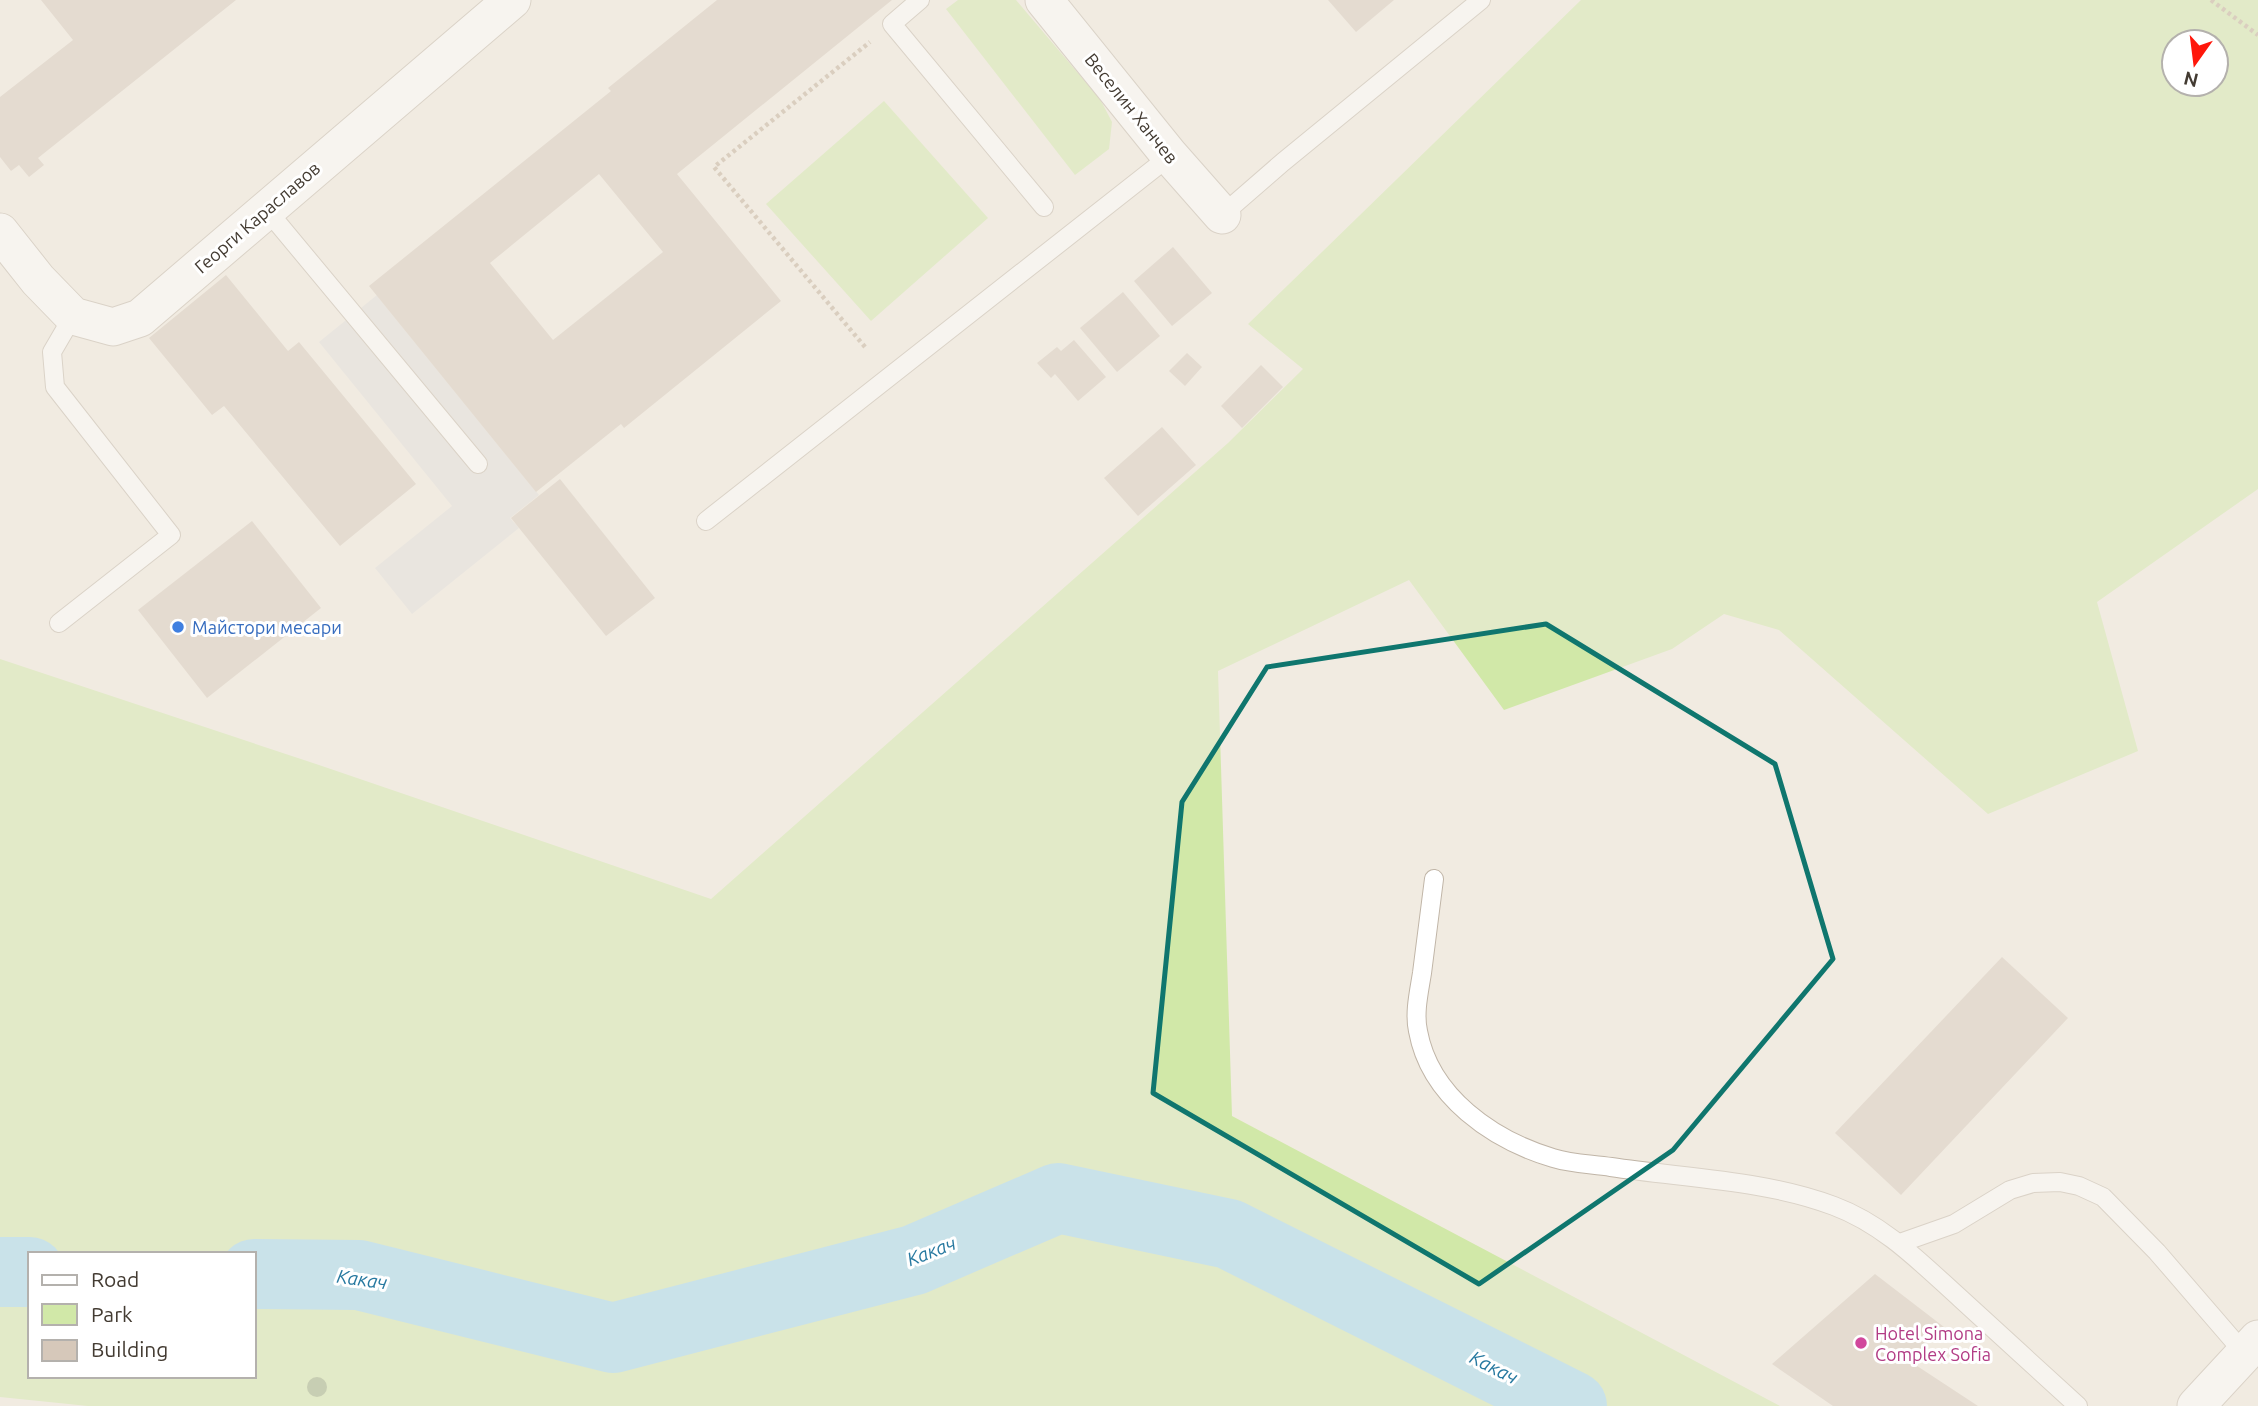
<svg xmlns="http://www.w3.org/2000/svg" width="2258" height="1406" font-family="Ubuntu,sans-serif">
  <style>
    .green { fill: #d1e8a8; fill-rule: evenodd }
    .parking { fill: #e1dedb }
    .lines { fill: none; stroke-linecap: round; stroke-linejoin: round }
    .river { stroke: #9ad7f2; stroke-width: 70 }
    .building { fill: #d6c8ba; fill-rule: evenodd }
    .service-casing { stroke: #c0b5a7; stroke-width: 20 }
    .minor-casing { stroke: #c0b5a7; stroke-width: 39 }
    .path { stroke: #bfac95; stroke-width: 4.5; stroke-dasharray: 3.5 3.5; stroke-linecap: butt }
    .service { stroke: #fff; stroke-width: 18 }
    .minor { stroke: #fff; stroke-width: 37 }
    .tree { fill: #96aa7a }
    .marked { fill: none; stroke: #0f766e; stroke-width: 5; stroke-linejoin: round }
    .shop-dot { fill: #3f7fe0; stroke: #fff; stroke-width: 2.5 }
    .hotel-dot { fill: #d1479c; stroke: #fff; stroke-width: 2.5 }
    .labels { text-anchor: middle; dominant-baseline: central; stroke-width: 6; stroke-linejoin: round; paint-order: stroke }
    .street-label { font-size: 18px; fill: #433b32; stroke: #fff }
    .shop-label { font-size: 18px; fill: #366cbe; stroke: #fff; text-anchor: start }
    .hotel-label { font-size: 18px; fill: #b23c85; stroke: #fff; text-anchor: start }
    .water-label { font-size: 19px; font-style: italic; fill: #2779a0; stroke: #fff }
  </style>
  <rect width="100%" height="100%" fill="#f1ebe1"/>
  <g class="green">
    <path d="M958 0H1016L1100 99 1112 122 1109 149 1075 175 946 9Z"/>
    <path d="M1581 0H2258V489L2097 602 2138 751 1988 814 1779 630 1724 614 1672 649 1504 710 1409 580 1218 671 1232 1116 1780 1406H88L0 1397V659L319 765 711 899 1228 443 1303 369 1248 324ZM2174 42H2216V84H2174ZM30 1254H254V1376H30Z"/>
    <path d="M884 101 988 218 871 321 766 204Z"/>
  </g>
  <path class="parking" d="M377 295 539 495 510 518 519 528 412 614 375 568 452 506 319 342Z"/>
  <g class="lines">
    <g class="river">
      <path d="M0 1272H30"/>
      <path d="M254 1274 359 1275 613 1338 914 1260 1058 1198 1229 1234 1572 1406"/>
    </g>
  </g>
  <g class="building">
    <path d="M41 0H236L38 158 44 165 29 177 19 165 11 171 0 157V97L73 40Z"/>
    <path d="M717 0H892L677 174 781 301 624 428 621 424 536 492 369 286 611 91 608 88ZM599 174 663 252 553 340 490 263Z"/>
    <path d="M1328 0H1394L1356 32Z"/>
    <path d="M1173 247 1212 293 1172 326 1134 281Z"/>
    <path d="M226 275 288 351 299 342 416 484 340 546 224 406 212 415 149 338Z"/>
    <path d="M1123 292 1160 336 1117 372 1080 328Z"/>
    <path d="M1074 340 1106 377 1078 401 1055 374 1051 378 1037 363 1057 347 1061 351Z"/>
    <path d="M1187 353 1202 367 1185 386 1169 371Z"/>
    <path d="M1261 365 1283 387 1242 428 1221 406Z"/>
    <path d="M1162 427 1196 465 1138 516 1104 478Z"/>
    <path d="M560 479 655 598 606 636 511 518Z"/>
    <path d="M252 521 321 608 207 698 138 610Z"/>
    <path d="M2002 957 2068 1018 1901 1195 1835 1133Z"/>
    <path d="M1875 1274 1944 1327 1908 1360 1978 1406H1833L1772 1364Z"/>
  </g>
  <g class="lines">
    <defs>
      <g id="service">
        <path d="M920 0 892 24 1044 207"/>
        <path d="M266 209 478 464"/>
        <path d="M1222 215 1283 162 1481 0"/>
        <path d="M706 521 1170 156"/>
        <path d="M59 623 171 535 55 387 52 352 73 316"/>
        <path d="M1434 879C1430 911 1426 942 1422 973 1419 992 1414 1013 1418 1031 1430 1097 1493 1140 1553 1158 1572 1164 1592 1164 1611 1167 1683 1178 1766 1180 1834 1206 1885 1225 1922 1264 1961 1299 2000 1335 2039 1370 2078 1406"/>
        <path d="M1900 1243 1954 1224 2010 1190 2033 1183 2060 1182 2079 1186 2103 1197 2157 1252 2245 1354"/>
      </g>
      <g id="minor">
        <path d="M1044 0 1170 156 1222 215"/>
        <path d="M0 232 38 280 73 316 113 327 140 318 512 0"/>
        <path d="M2196 1406 2258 1339"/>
      </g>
    </defs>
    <use href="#service" class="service-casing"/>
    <use href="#minor" class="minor-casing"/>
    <g class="path">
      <path d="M2211 0 2258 35"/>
      <path d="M865 347 714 167 870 42"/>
    </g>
    <use href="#service" class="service"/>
    <use href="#minor" class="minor"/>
  </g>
  <circle class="tree" cx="317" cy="1387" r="10"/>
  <path d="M0 0H2258V1406H0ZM1546 624 1775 764 1833 959 1673 1150 1479 1284 1153 1093 1182 802 1267 667Z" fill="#f1ebe1" fill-opacity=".55" fill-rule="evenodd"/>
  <path class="marked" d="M1546 624 1775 764 1833 959 1673 1150 1479 1284 1153 1093 1182 802 1267 667Z"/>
  <circle class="shop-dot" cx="178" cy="627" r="7"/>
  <circle class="hotel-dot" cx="1861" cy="1343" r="7"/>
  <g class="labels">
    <g class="street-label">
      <text transform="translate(1132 108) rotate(51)">Веселин Ханчев</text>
      <text transform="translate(257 217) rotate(-41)">Георги Караславов</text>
    </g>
    <g class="shop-label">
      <text x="192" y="627">Майстори месари</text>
    </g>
    <g class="hotel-label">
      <text x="1875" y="1333">Hotel Simona<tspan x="1875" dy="21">Complex Sofia</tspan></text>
    </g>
    <g class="water-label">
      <text transform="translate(931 1251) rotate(-21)">Какач</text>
      <text transform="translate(362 1279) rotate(8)">Какач</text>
      <text transform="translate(1494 1367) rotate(27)">Какач</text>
    </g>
  </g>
  <rect x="28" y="1252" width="228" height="126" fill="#ffffff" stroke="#b4b1ad" stroke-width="2"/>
  <rect x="42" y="1275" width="35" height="10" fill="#ffffff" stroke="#b4b1ad" stroke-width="2"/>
  <text x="91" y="1287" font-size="21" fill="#433b32">Road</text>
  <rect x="42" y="1304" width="35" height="21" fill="#d1e8a8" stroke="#b4b1ad" stroke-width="2"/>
  <text x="91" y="1322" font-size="21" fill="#433b32">Park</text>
  <rect x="42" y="1340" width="35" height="21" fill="#d6c8ba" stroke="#b4b1ad" stroke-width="2"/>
  <text x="91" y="1357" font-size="21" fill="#433b32">Building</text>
  <g transform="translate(2195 63) rotate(194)"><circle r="33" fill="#ffffff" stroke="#b4b1ad" stroke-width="2"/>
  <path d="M0-5L12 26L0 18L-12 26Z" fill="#ff170b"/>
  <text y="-10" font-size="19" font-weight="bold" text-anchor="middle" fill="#433b32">N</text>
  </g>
</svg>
